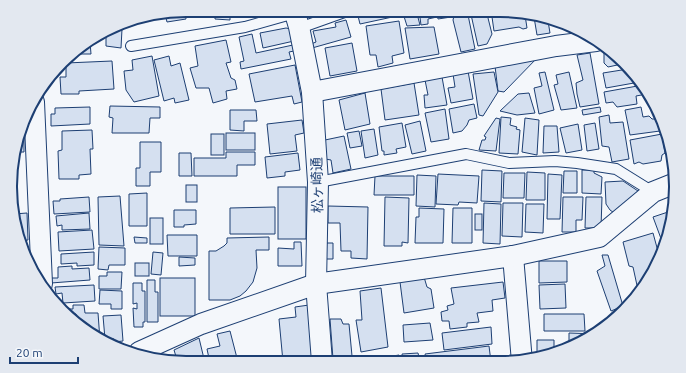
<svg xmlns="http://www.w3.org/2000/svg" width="686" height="373" font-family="Ubuntu,'Noto Sans JP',sans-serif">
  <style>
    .building { fill: #d5e0f0; stroke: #1d3f73 }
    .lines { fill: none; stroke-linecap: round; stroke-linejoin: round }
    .lane-casing { stroke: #1d3f73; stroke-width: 12 }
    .street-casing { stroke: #1d3f73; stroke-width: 22 }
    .lane { stroke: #f4f7fb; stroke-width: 10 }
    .street { stroke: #f4f7fb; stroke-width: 20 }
    .labels { text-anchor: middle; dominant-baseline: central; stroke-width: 3; stroke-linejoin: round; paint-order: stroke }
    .street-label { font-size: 14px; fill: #1d3f73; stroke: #f4f7fb }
    .rim { fill: none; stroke: #1d3f73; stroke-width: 2 }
  </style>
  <rect width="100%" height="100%" fill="#f4f7fb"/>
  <g class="building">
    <path d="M185 10 186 19 167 22 165 14Z"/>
    <path d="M215 10H230V20L215 19Z"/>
    <path d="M375 10H395L397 16 360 24 358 16Z"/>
    <path d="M402 10H416L420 25 407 26Z"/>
    <path d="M419 10H435L437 17 428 19V24L421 25Z"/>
    <path d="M436 10H454L451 17 438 19Z"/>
    <path d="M463 10H467L475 49 461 52 453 20 455 12Z"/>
    <path d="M470 10H486L492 34 487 44 478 46Z"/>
    <path d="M491 10H511L525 15 527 28 523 29 519 27 494 31Z"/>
    <path d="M534 17 548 21 550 33 537 35Z"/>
    <path d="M346 20 351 37 312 48 311 44 316 42 313 31 336 27 335 23Z"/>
    <path d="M399 21 404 53 392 56 393 63 378 67 376 55H370L366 26Z"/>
    <path d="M119 25 118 29H122L121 48 106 46V32Z"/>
    <path d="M434 27 439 54 410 59 405 28Z"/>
    <path d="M286 28 291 29 294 41 263 48 260 33Z"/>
    <path d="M252 34 256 53 293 45 294 51 289 52 291 59 241 69 240 62 244 61 239 37Z"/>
    <path d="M226 40 231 62 226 63 231 78 235 80 237 89 226 91 227 99 213 103 209 88H196L190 68 198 66 195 46Z"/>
    <path d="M88 42H90L91 54H72L79 47Z"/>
    <path d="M352 43 357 71 330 76 325 48Z"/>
    <path d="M608 52 622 64 608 67 604 63V53Z"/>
    <path d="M590 53 599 104 580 107 577 94 576 83 583 80 577 55Z"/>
    <path d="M152 56 159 96 134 102 126 90 124 71 133 70 132 60Z"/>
    <path d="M169 56 171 66 180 63 189 100 175 103 174 98 164 101 154 60Z"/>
    <path d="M538 57 504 92 498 91 495 66Z"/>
    <path d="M112 61 114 89 79 91V94H61L60 77H66V63Z"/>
    <path d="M295 65 302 102 294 104 292 96 255 102 249 74Z"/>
    <path d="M628 69 632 72 634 83 606 88 603 73Z"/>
    <path d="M468 71 473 99 451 103 448 88 455 87 453 74Z"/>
    <path d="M494 72 498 92 483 116 479 115 473 74Z"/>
    <path d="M545 72 554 110 539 114 534 88 542 86 539 73Z"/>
    <path d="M569 72 577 108 561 110 554 85 558 84 556 75Z"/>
    <path d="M442 77 447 105 425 108 424 95H428L425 80Z"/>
    <path d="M414 83 419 115 385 120 381 89Z"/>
    <path d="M643 85 647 94 636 96 637 104 617 107 613 102 606 103 604 92Z"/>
    <path d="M365 93 370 124 345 130 339 100Z"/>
    <path d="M529 93 535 113 517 115 500 111 518 94Z"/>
    <path d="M474 104 477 118 469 120 467 125 462 131 453 133 449 109Z"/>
    <path d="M110 106 160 107V118H150L149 133H112L113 118 109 117Z"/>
    <path d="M90 107V124L51 126V114H55V108Z"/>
    <path d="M600 107 601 112 583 115 582 110Z"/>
    <path d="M641 107 643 117 649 116 652 119H659L660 131 630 135 625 110Z"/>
    <path d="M445 109 449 139 431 142 425 113Z"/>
    <path d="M230 110H256L257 121H244V131L230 130Z"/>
    <path d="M609 115 610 123 623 122 629 159 612 162 609 147 602 146 599 117Z"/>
    <path d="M501 117 511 118 510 125 517 127 516 129 520 130 518 154 499 153Z"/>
    <path d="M496 118 500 119 496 151 479 150 482 140H485L486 137 484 136Z"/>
    <path d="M525 118 539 120 537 155 522 152Z"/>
    <path d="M302 120 304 133 295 135 297 151 270 154 267 124Z"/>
    <path d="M420 121 426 151 412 154 405 125Z"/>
    <path d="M402 123 406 147 396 149 397 153 384 155V151H382L379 127Z"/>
    <path d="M595 123 599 149 587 151 584 125Z"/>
    <path d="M578 124 582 150 566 153 560 128Z"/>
    <path d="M544 126H557L559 152 543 153Z"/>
    <path d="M374 129 378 155 365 158 361 131Z"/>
    <path d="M92 130 93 149H90L91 174 79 175V179H59L58 151 62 150V131Z"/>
    <path d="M359 131 362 146 350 148 347 133Z"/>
    <rect x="226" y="133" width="29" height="17"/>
    <rect x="211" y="134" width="13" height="21"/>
    <path d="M662 134 665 153 662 155 661 161 643 164 639 162 634 164 630 140Z"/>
    <path d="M19 135H24V152H15L16 141Z"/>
    <path d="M344 136 351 169 333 173 331 160 325 159V140Z"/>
    <path d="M140 142H161V172H150V186H136V168H140Z"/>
    <path d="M226 152H255V165H237V176H194V158H226Z"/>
    <path d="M179 153H191L192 176H179Z"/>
    <path d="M298 153 300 170 285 172V176L267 178 265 157Z"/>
    <path d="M13 167H17V179H13V188H11Z"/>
    <path d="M482 170 502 171 501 202 481 201Z"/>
    <path d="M582 170H594V173L602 177 601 194 582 193Z"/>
    <path d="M564 171H577V193H563Z"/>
    <path d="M527 172 545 173V200H526Z"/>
    <path d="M504 173H525L524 198H503Z"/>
    <path d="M438 174 479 176 477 203 459 202 458 205 436 204Z"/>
    <path d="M548 174 562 175 560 219H547Z"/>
    <path d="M417 175 436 176 435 207 416 206Z"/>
    <path d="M375 176H414V195H374Z"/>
    <path d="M623 181 641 193 617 215 610 210 606 204 605 182Z"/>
    <rect x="186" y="185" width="11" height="17"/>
    <rect x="278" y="187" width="28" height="52"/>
    <path d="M17 191 18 208H13L10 198 11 192Z"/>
    <path d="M147 193V226H129V194Z"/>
    <path d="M120 196 124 246 99 245 98 197Z"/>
    <path d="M89 197 90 212 54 214 53 201H60V199Z"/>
    <path d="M385 197 409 198 408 243 402 242V246H384Z"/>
    <path d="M563 197H583L582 220H576V232H562Z"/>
    <path d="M586 197H602L601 228H585Z"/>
    <path d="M484 203 501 204 500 244 483 243Z"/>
    <path d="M503 203H523L522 237 502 236Z"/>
    <path d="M526 204H544L543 233 525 232Z"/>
    <path d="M328 206 368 207 367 259 351 258V251H341L340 223H328Z"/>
    <path d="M275 207V234H230V208Z"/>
    <path d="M419 208 444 209 443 243H415L416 217H419Z"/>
    <path d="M453 208H472V243H452Z"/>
    <path d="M174 210H196V224L184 225V227H174Z"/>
    <path d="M674 210 663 244 653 217Z"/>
    <path d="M27 213 28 240 20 241 14 214Z"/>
    <path d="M89 213 90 229 62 230V225L57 226 56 216Z"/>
    <rect x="475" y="214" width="7" height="16"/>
    <rect x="150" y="218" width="13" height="26"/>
    <path d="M92 230 94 249 59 251 58 232Z"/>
    <path d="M653 233 659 255 652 275 638 290 633 267 629 266 623 242Z"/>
    <path d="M167 235H197V256H168Z"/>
    <path d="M134 237 147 238V243H135Z"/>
    <path d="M269 237V250H256L257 268 253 282 246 291 240 296 230 300H209V251H216L224 246 227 243V238Z"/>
    <path d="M294 242H301L302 266H278V248L294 249Z"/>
    <path d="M324 243H333V259H323Z"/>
    <path d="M99 247 125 248V265H109L108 270 98 269Z"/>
    <path d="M94 252V265L77 266V263L61 264V254Z"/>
    <path d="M153 252 163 253 161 275 151 274Z"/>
    <path d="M602 255H608L623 306 611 311 597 271 605 266Z"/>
    <path d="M179 257 195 258V265L179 266Z"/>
    <path d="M539 261H567V282L539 283Z"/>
    <rect x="135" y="263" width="14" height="13"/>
    <path d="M72 266V269L89 268 90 280 51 283V278H58V267Z"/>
    <path d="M107 272H122L121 289H99V276H107Z"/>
    <path d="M424 277 427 287 431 289 434 308 404 313 400 282Z"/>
    <rect x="160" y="278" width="35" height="38"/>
    <path d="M147 280H155V292H158V322H147Z"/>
    <path d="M503 282 505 298 492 300 493 311 477 313 479 322 467 323V327L450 329 449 321H442L441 312 448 310 447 306 454 304 451 288Z"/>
    <path d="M133 283H142V291H145V322H143V327H134L133 308 137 309V303L133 304Z"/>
    <path d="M565 284 566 308 540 309 539 285Z"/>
    <path d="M94 285 95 301 63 303 62 293 56 294 55 287Z"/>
    <path d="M381 288 388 347 361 352 356 320H362L360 291Z"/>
    <path d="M100 290 122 291V309H111V304H99Z"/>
    <path d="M73 305H84L85 313H98L100 340 77 322 76 314H68V309H73Z"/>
    <path d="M309 305 314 362H283L279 319 296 317 295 307Z"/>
    <path d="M544 314H584L585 331H544Z"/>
    <path d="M121 315 123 341 114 342V339H105L103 316Z"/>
    <path d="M330 319H341L343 324H349L352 356 333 359Z"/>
    <path d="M430 323 433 340 404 342 403 325Z"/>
    <path d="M491 327 492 344 444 350 442 333Z"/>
    <path d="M230 331 238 362 210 363 207 349 220 346 217 334Z"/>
    <path d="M569 333 597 334 569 344Z"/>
    <path d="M199 338 205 363H178L174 350Z"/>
    <path d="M537 340H554V350L537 356Z"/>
    <path d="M489 346 491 362H427L425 354Z"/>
    <path d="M418 353 420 362H403L402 354Z"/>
    <path d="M399 355V362H357Z"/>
  </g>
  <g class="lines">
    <defs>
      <g id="lane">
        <path d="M299 27 308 25 350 10"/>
        <path d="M131 46 245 27 295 13"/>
        <path d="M318 182 466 154 509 163 555 161 577 163 616 169 653 192"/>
      </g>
      <g id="street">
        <path d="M294 10 299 27 312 92 318 182 316 284 322 362"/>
        <path d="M312 92 556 46 596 41"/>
        <path d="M34 102 42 284"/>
        <path d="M513 256 522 362"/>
        <path d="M139 352 201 324 316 284 513 256 599 237 653 192 673 184"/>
      </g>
    </defs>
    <use href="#lane" class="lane-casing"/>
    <use href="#street" class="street-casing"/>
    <use href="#lane" class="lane"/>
    <use href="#street" class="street"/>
  </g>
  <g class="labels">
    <g class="street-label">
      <text transform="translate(317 185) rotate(-91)">松ヶ崎通</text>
    </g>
  </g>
  <path d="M0 0H686V373H0ZM186 17H500A169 169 0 0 1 669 186V187A169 169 0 0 1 500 356H186A169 169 0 0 1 17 187V186A169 169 0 0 1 186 17Z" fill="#e3e8f0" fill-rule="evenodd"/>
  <path class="rim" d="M186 17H500A169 169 0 0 1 669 186V187A169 169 0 0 1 500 356H186A169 169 0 0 1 17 187V186A169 169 0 0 1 186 17Z"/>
  <path d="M10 357v6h68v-6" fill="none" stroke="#1d3f73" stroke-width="2"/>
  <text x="16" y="357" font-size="12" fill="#1d3f73" stroke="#f4f7fb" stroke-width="3" paint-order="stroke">20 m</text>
</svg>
